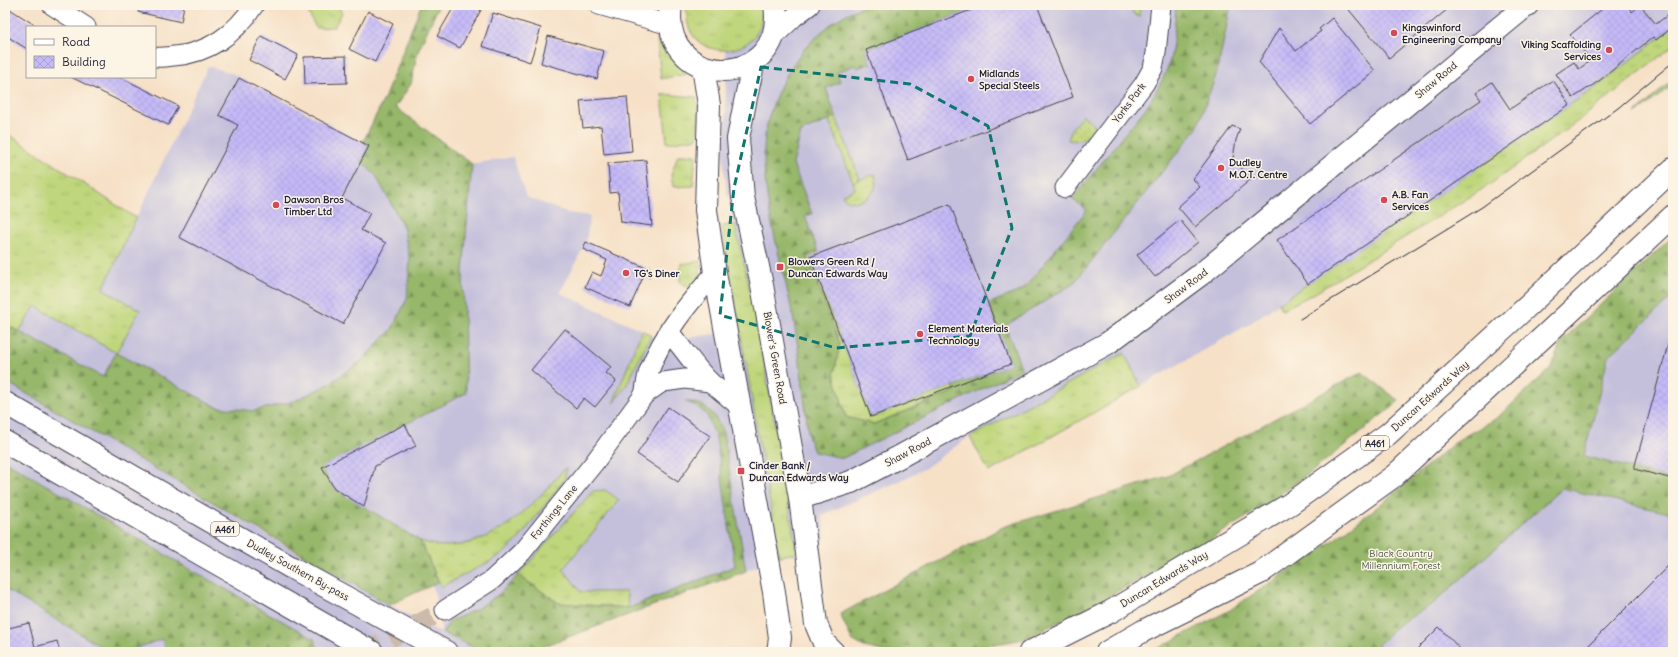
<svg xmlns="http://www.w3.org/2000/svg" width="1678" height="657" font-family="Delius,sans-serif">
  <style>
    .industrial { fill: #c4c0db }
    .grass { fill: url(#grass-tufts); stroke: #707c5b }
    .forest { fill: url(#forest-firs); stroke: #5c6c53 }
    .garden { fill: url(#garden-dots); stroke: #707c5b }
    .building { fill: url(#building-cross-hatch) }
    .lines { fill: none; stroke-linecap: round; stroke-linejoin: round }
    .street-tunnel { stroke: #ccbaaa; stroke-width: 19; stroke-dasharray: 19 10; stroke-linecap: butt }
    .street-casing { stroke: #423e50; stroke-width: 21 }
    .secondary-casing { stroke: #423e50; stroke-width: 24 }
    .highway-casing { stroke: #423e50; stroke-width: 24 }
    .street { stroke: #fff; stroke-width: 19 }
    .secondary { stroke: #fff; stroke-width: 22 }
    .highway { stroke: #fff; stroke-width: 22 }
    .tram { stroke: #22223b; stroke-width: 1 }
    .marked { fill: none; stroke: #0f766e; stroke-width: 3; stroke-dasharray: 8 5; stroke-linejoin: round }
    .poi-dot { fill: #d1495b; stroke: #fcf5e5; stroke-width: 1.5 }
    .labels { text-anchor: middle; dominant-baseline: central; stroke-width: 3; stroke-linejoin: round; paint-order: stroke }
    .shield { fill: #fcf5e5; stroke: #63616e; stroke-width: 1 }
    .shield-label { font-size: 9px; font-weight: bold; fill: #22223b }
    .poi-label { font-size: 10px; font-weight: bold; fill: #22223b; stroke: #fcf5e5; text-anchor: start }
    .street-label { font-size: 10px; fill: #22223b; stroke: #fcf5e5 }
    .park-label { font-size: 10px; fill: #51584e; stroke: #fcf5e5 }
  </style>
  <defs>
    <pattern id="grass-tufts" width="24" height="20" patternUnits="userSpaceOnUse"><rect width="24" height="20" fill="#bfd67b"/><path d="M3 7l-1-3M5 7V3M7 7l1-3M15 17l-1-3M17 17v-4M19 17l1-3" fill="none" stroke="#a4b76b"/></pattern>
    <pattern id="forest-firs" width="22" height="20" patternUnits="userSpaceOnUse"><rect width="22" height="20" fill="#97b76b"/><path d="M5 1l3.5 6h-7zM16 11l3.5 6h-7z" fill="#7b9459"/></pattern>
    <pattern id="garden-dots" width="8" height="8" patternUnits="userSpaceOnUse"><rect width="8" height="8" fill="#bfd67b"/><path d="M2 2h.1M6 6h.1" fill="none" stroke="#a4b76b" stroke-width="1.8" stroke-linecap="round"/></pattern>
    <pattern id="building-cross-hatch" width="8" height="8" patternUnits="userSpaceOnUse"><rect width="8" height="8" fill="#c5baf8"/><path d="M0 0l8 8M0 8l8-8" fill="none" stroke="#a9a0d6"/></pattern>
  </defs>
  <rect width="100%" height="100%" fill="#fcf5e5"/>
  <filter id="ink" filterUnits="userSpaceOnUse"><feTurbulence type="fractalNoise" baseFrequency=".025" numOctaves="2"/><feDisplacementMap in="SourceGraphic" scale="8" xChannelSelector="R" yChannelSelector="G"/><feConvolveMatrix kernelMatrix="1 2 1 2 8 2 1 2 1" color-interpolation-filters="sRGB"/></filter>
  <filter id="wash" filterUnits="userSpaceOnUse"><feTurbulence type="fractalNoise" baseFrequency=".012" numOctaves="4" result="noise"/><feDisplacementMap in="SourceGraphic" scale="16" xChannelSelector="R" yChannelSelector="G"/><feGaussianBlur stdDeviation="0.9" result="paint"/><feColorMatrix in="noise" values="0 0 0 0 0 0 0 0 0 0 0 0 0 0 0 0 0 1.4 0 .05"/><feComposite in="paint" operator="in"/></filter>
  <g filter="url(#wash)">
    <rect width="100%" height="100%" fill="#f6e0c6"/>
    <g class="industrial">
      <path d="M722 5H1176L1171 56 1166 71 1158 88 1149 104 1072 198 1087 210 1023 290 995 302 1004 326 1217 72 1231 5H1673V27L1602 83 1246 326 989 472 969 437 925 468 898 482 822 515 825 539 746 571 528 652H5V381L284 545 389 605 442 633 433 585 439 582 420 541 334 488 322 467 103 377 19 332 35 306 116 353 103 289 208 66 231 73 362 142 384 99 472 164 513 157 526 197 568 213 590 216 586 242 560 293 642 330 663 342 749 328 735 224 726 186 724 168 723 150 726 125 725 13Z"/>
      <path d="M1673 296V479L1584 457 1608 357Z"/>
      <path d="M1562 488 1673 514V652H1371L1398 625 1434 603Z"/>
    </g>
    <g class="grass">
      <path d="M312 5H337L342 13 334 27 316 28 308 12Z"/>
      <path d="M687 5H761C773 61 679 69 687 5Z"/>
      <path d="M1130 5H1140L1139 17 1133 13Z"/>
      <path d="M1673 27V46L1578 121 1489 185 1315 293 1282 310 1278 304 1602 83Z"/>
      <path d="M657 39 670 50 687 74 661 79Z"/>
      <path d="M662 94 696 97 699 110 697 138 667 143Z"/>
      <path d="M5 132 136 218 103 289 140 310 116 353 35 306 19 332 5 324Z"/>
      <path d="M678 155H696L693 186 673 187 671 175Z"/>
      <path d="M875 174C876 179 877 185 874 190 869 201 848 207 842 195L855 189 853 182Z"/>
      <path d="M735 224 758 327 797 553 779 556 722 226Z"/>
      <path d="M818 251 819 254 810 257 871 417 953 386 955 391 874 424 846 417 834 374 840 344 806 256Z"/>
      <path d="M701 261 700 279 692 289 680 282 681 264Z"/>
      <path d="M642 330 651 336 627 384 613 404Z"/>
      <path d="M1124 353 1141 386 989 472 970 437Z"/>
      <path d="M566 467 565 479 518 540 500 556 441 587 420 541C428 543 437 546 444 546 498 546 534 504 566 467Z"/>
      <path d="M605 490 619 500 563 569 581 592H626L629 608 558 603 518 575 593 491Z"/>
    </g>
    <g class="forest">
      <path d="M421 5H439L418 51 411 84 395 107 472 164 463 272 466 393 323 467 334 488 420 541 439 582 389 605 5 381V324L103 377 116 353 217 407 254 411 294 401 327 385 359 363 392 329 407 299 410 260 403 226 376 176 361 161 369 146 363 142 384 99Z"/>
      <path d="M870 5H984L866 50 871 63 857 68 855 65 837 72 840 82 826 88 836 117 801 132 793 164 812 214 805 216 818 251 807 256 840 344 834 374 846 417 874 424 955 391 953 386 1011 364 988 304 1023 290 1087 210 1072 199 1149 104C1157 89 1168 73 1171 55 1174 39 1175 22 1176 5H1231L1217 72 1197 128 1074 283 1005 326 1022 369 843 458 814 452 809 439C804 400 801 361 794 322 784 267 764 212 764 155 763 117 783 71 810 43 825 27 849 9 870 5Z"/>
      <path d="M1673 79V85L1634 115Z"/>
      <path d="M1673 236V296L1608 357 1584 456 1673 479V514L1562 488 1434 603 1398 625 1371 652H1151L1230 610 1331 542 1380 505 1458 440 1497 418 1550 369 1562 341Z"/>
      <path d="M1362 372 1399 401 1309 474 1250 515 1181 557 1085 609 1024 639 946 652H887L864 647 852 640 840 614 1003 527 1168 476Z"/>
      <path d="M685 401C708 404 713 412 723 432L746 571 528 652H484L442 633 450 621 475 610 498 595 518 575 559 603 629 608 735 566 716 438 707 415 698 407Z"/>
      <path d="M5 461 181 564 314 639 320 652H167L162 639 126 652H110L5 589Z"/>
    </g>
    <g class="garden">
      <path d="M1083 115 1096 127C1088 138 1082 142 1068 140L1072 128Z"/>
      <path d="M836 117 860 179 853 182 829 120Z"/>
    </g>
    <g id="blocks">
      <g class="building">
        <path d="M139 5H184L181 22 138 12Z"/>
        <path d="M455 5H472L481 10 460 48 437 36Z"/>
        <path d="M984 5H1037L1073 97 908 160 866 50Z"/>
        <path d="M1345 5H1447L1449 8 1389 58Z"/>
        <path d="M1607 5H1627L1632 12 1640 5 1656 24 1673 11V27L1656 40 1653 37 1599 81 1573 98 1556 74 1574 62 1579 69 1591 60 1570 35Z"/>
        <path d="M5 6 38 27H27V49L5 35Z"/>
        <path d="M368 11 393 24 375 62 349 49Z"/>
        <path d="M493 13 541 28 530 62 482 46Z"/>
        <path d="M1332 18 1375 71 1310 124 1259 62 1279 28 1296 51 1321 31 1319 29Z"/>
        <path d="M261 36 298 55 285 79 249 60Z"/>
        <path d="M548 36 604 51 597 79 541 63Z"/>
        <path d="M346 56 347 83 305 84 304 57Z"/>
        <path d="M71 77H120L178 106 168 125Z"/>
        <path d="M239 78 369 146 342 198 370 213 361 230 386 243 343 324 179 237 238 125 219 115Z"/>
        <path d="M1553 80 1570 105 1308 284 1277 240 1481 100 1476 93 1492 82 1510 109Z"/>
        <path d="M627 97 632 151 604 154 601 126 583 128 580 101Z"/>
        <path d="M1232 126 1240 129 1236 140 1233 158 1251 179 1195 227 1178 207 1200 187 1193 179Z"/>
        <path d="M646 160 652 226 621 222 618 192 610 193 608 163Z"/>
        <path d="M950 204 1011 364 871 417 810 257Z"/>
        <path d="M1180 220 1198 242 1155 277 1137 255Z"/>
        <path d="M586 242 651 270 649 277 644 275 630 307 585 287 592 272 601 276 607 260 583 249Z"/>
        <path d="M565 329 611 367 606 373 616 381 595 407 584 398 576 408 531 370Z"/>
        <path d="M1669 341 1673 342V479L1634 469Z"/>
        <path d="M668 407 710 436 678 482 637 454Z"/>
        <path d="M405 424 416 446 375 466 364 507 334 488 322 467Z"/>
        <path d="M1673 561V652H1582Z"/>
        <path d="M29 623 35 647 57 641 60 652H5V629Z"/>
        <path d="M1439 627 1463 652H1414Z"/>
      </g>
    </g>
  </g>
  <g filter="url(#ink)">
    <use href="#blocks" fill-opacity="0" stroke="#423e50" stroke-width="1"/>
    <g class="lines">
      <path class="street-tunnel" d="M364 652 445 610"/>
      <defs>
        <g id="street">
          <path d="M52 5 86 27"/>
          <path d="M599 5 670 25"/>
          <path d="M774 36 794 17 810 5"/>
          <path d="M155 57C161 58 167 57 174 56 207 54 236 34 254 5"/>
          <path d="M1065 188 1144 84 1153 68 1156 53 1161 5"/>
          <path d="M668 331C683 348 694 366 710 382"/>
          <path d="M644 395C646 388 646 379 649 371 663 333 689 303 715 273"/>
          <path d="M445 610 492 580 522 552 594 463 644 395 658 385 663 382 685 379 710 382 739 406"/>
        </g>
        <g id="secondary">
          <path d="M671 5C658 91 788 92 775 5"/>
          <path d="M754 61 745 102 738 139 743 197 762 285 800 498 816 624 824 643 833 652"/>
          <path d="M703 67 709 105 706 210 715 273 774 592 780 638 778 652"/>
          <path d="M800 498 851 482 899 457 1108 343 1200 275 1527 5"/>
        </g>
        <g id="highway">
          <path d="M5 403 292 568 446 652"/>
          <path d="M5 442 372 652"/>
          <path d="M1030 652 1110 612 1290 504 1388 434 1530 304 1673 169"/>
          <path d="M1107 652 1143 631 1260 573 1394 476 1673 216"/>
        </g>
      </defs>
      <use href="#street" class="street-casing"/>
      <use href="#secondary" class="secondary-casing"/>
      <use href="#highway" class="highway-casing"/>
      <use href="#street" class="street"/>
      <use href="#secondary" class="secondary"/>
      <use href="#highway" class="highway"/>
      <path class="tram" d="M1300 319 1482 207 1618 108 1673 62"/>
    </g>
  </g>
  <path class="marked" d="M761 67 910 84 988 126 1012 228 970 336 836 348 720 315 734 188Z"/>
  <g class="poi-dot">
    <circle cx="1394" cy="33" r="4"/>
    <circle cx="1609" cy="50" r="4"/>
    <circle cx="971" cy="79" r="4"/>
    <circle cx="1221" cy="168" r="4"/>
    <circle cx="1384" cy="200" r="4"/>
    <circle cx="276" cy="205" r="4"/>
    <rect x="776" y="263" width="8" height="8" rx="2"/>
    <circle cx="626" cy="273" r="4"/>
    <circle cx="920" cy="334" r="4"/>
    <rect x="737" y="467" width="8" height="8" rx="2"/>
  </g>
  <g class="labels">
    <g class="shield">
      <rect x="1361" y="436" width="28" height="14" rx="3"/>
      <rect x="211" y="522" width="28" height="14" rx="3"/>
    </g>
    <g class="shield-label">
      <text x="1375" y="443">A461</text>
      <text x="225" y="529">A461</text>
    </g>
    <g class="poi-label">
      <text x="1402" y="27">Kingswinford<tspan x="1402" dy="12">Engineering Company</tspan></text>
      <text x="1601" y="44" text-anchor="end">Viking Scaffolding<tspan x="1601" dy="12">Services</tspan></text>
      <text x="979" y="73">Midlands<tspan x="979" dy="12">Special Steels</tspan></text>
      <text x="1229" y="162">Dudley<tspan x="1229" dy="12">M.O.T. Centre</tspan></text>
      <text x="1392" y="194">A.B. Fan<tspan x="1392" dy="12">Services</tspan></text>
      <text x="284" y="199">Dawson Bros<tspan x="284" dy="12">Timber Ltd</tspan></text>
      <text x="788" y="261">Blowers Green Rd /<tspan x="788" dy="12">Duncan Edwards Way</tspan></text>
      <text x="634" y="273">TG's Diner</text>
      <text x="928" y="328">Element Materials<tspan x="928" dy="12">Technology</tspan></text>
      <text x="749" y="465">Cinder Bank /<tspan x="749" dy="12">Duncan Edwards Way</tspan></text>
    </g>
    <g class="street-label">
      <text transform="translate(1436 80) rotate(-40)">Shaw Road</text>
      <text transform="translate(1129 103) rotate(-53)">Yorks Park</text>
      <text transform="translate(1186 286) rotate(-37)">Shaw Road</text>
      <text transform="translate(775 358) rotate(80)">Blower's Green Road</text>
      <text transform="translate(1430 396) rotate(-42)">Duncan Edwards Way</text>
      <text transform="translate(908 452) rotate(-28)">Shaw Road</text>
      <text transform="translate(554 512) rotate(-51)">Farthings Lane</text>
      <text transform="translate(298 570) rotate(29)">Dudley Southern By-pass</text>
      <text transform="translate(1164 579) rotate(-31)">Duncan Edwards Way</text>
    </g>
    <g class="park-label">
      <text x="1401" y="553">Black Country<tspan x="1401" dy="12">Millennium Forest</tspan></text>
    </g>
  </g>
  <rect width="1678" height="657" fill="none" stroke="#fcf5e5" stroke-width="20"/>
  <rect x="26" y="26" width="130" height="52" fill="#fcf5e5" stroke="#a5a1a1"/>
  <rect x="34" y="39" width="20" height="6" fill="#ffffff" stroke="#a5a1a1"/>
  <text x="62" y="46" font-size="12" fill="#22223b">Road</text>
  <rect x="34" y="56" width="20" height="12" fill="url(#building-cross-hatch)" stroke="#a5a1a1"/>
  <text x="62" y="66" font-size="12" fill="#22223b">Building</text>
</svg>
